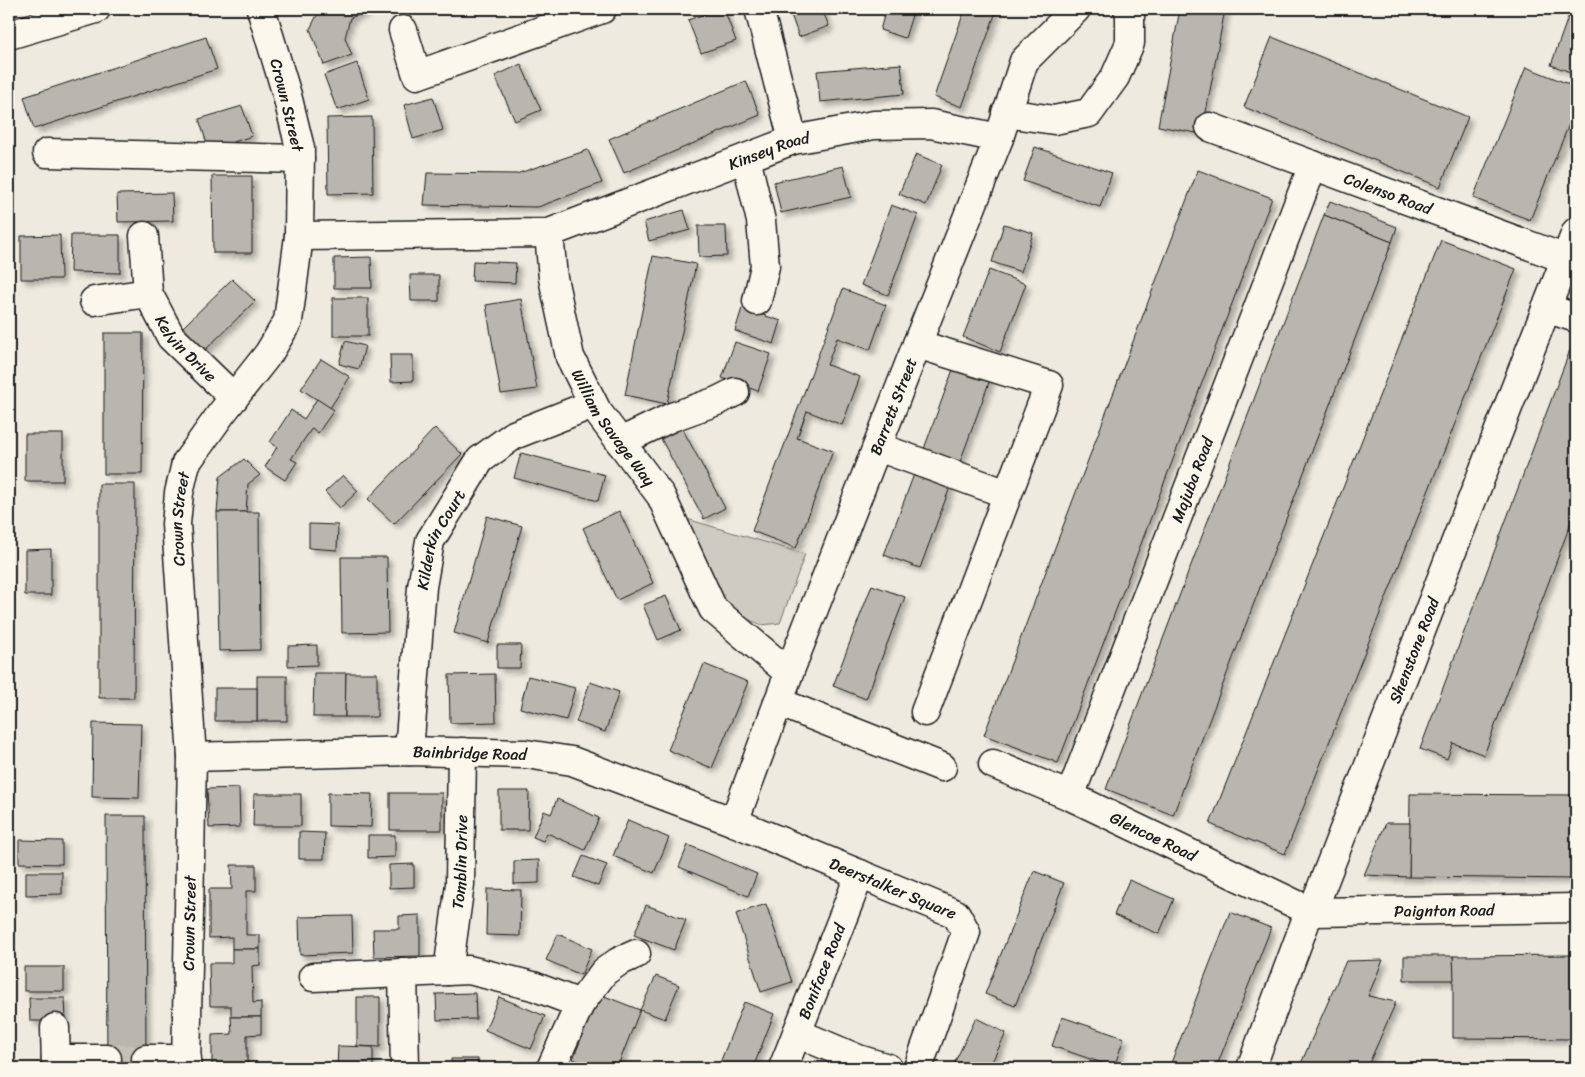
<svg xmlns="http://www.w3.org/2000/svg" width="1585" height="1077" font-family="Sriracha,sans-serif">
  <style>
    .green { fill: #ceccc2; stroke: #75746f }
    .building { fill: #b9b6af; stroke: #1c1c1c; filter: url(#shadow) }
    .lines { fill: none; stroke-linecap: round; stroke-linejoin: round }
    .minor-tunnel { stroke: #c4c1b8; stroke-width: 28; stroke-dasharray: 28 14; stroke-linecap: butt }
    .minor-casing { stroke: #1c1c1c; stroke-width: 31 }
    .major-casing { stroke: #1c1c1c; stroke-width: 31 }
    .minor { stroke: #fbf7ec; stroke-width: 28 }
    .major { stroke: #fbf7ec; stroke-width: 28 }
    .labels { text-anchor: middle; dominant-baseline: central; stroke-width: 4.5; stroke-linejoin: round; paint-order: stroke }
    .street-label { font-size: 16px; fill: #1c1c1c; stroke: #fbf7ec }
  </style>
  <defs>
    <filter id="shadow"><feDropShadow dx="4.5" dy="4.5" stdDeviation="2.5" flood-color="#0004"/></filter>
  </defs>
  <rect width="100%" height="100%" fill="#eeeadf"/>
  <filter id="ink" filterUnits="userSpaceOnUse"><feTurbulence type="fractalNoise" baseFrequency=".02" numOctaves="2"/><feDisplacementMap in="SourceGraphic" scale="10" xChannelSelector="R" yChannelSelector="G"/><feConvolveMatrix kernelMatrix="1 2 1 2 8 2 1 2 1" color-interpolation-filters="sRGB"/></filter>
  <g filter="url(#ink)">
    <path class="green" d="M687 519 805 554 780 623 762 625 730 612 695 543Z"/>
    <g class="building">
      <path d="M320 9H369L370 10 350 18 345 38 352 55 324 65 310 29Z"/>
      <path d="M719 9H724L736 41 701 53 688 20Z"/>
      <path d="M789 9H822L829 26 799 37Z"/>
      <path d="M886 9H914L905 38 880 30Z"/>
      <path d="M965 9H997L962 107 934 97Z"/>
      <path d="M1180 9H1225L1202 134 1158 126Z"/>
      <path d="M1571 9H1576V74L1551 65Z"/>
      <path d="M206 37 217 69 34 129 24 97Z"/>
      <path d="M1272 37 1468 117 1440 187 1244 107Z"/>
      <path d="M357 63 369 99 337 110 324 75Z"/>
      <path d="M521 64 541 110 515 121 495 76Z"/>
      <path d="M901 64 904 94 820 102 817 71Z"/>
      <path d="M1526 67 1576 87V107L1530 220 1473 198Z"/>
      <path d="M746 81 760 115 624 173 609 139Z"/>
      <path d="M433 97 443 130 413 139 404 105Z"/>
      <path d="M242 106 252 136 209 150 199 119Z"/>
      <path d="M372 117 373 193 328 194 327 118Z"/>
      <path d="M1035 147 1112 173 1100 207 1023 181Z"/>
      <path d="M588 150 602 183 538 207 424 205 427 173 516 174Z"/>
      <path d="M916 154 942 165 926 205 899 194Z"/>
      <path d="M843 166 851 197 781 213 774 182Z"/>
      <path d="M1198 170 1272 198 1058 763 984 735Z"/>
      <path d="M212 176H252V253H213Z"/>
      <path d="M172 193 173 221 118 222 117 194Z"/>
      <path d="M1330 201 1397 227 1392 242 1324 215Z"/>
      <path d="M891 205 918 215 888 295 861 285Z"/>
      <path d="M684 210 690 230 649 241 644 222Z"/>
      <path d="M1324 215 1392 242 1173 815 1106 789Z"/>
      <path d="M1004 224 1033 233 1021 272 992 262Z"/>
      <path d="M698 226H726L727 256 699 257Z"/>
      <path d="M60 235 61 279H21V236Z"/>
      <path d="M71 235H120V273L70 272Z"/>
      <path d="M1441 240 1516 269 1285 854 1210 824Z"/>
      <path d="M653 256 696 264 667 404 625 395Z"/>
      <path d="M371 257 372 288H334V258Z"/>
      <path d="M473 261 516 263 515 283 472 281Z"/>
      <path d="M989 270 1026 284 1000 352 963 337Z"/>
      <path d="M410 275H439V301H411Z"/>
      <path d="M232 279 255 301 203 352 181 329Z"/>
      <path d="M843 289 886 305 870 350 837 338 827 365 860 377 842 425 807 411 797 438 833 451 796 548 752 531Z"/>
      <rect x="333" y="298" width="35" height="38"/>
      <path d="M521 299 537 389 501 394 486 305Z"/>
      <path d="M742 308 781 321 774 344 735 331Z"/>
      <path d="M104 333H143L142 474H104Z"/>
      <path d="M345 341 365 346 359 369 339 364Z"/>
      <path d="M735 342 771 354 758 391 722 378Z"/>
      <path d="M1570 350 1576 352V509L1484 755 1453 743 1447 759 1420 749Z"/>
      <path d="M390 355H413V381L391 382Z"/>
      <path d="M321 359 350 377 330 408 301 389Z"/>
      <path d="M955 364 991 377 957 470 921 457Z"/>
      <path d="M317 399 334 410 318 433 312 428 291 459 297 462 285 480 265 467 277 447 270 442 291 410 304 419Z"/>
      <path d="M681 426 725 508 704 519 660 437Z"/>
      <path d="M435 428 462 454 394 524 368 499Z"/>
      <rect x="25" y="434" width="38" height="47"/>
      <path d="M521 453 605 475 598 501 514 478Z"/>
      <path d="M244 459 260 475 248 484 246 512H217L220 477Z"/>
      <path d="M917 466 953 479 920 568 884 555Z"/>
      <path d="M343 475 358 491 340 508 325 492Z"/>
      <path d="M99 484H135L134 698H99Z"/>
      <path d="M619 511 653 583 617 600 583 528Z"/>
      <path d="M217 512H259L260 650 219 651Z"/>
      <path d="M487 516 522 526 488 643 454 633Z"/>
      <path d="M309 524 338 525 337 550 309 548Z"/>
      <path d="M51 549V595H25V550Z"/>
      <path d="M341 557H387L388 632 342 633Z"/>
      <path d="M872 585 905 597 866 699 833 686Z"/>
      <path d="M666 596 681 630 658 640 643 605Z"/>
      <path d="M317 645V665L288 666V646Z"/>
      <path d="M497 645H521L520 668H497Z"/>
      <path d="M704 664 748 682 712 768 668 750Z"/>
      <path d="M314 673H346L345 717H313Z"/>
      <path d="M346 673H377V717H345Z"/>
      <path d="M495 674 496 722 450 723 449 675Z"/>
      <rect x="257" y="676" width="30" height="45"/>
      <path d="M528 676 575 688 566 720 520 708Z"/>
      <path d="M590 682 619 692 605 732 576 722Z"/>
      <rect x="215" y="688" width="42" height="33"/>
      <path d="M93 723 141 724 139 798 92 797Z"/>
      <path d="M239 788 240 827 209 828 207 789Z"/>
      <path d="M499 791H529L528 830H499Z"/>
      <path d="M328 793 372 794 371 827 328 826Z"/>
      <rect x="390" y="793" width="52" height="37"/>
      <path d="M254 794H301V826H253Z"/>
      <path d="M1410 794 1576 795V879L1409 877Z"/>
      <path d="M557 799 599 818 585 850 547 833 543 841 533 837 544 811 551 814Z"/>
      <path d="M106 816H145L146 1068H107Z"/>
      <path d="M628 820 669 838 654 873 613 856Z"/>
      <path d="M1386 823H1410L1409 877 1364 875Z"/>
      <path d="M299 832 325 833 324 859H299Z"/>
      <path d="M368 835H395V857L368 858Z"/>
      <path d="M19 840 62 841V864L19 863Z"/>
      <path d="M688 845 757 874 748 896 679 867Z"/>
      <path d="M583 856 607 865 598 886 574 877Z"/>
      <path d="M539 860V883L514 884V861Z"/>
      <path d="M414 864V887L389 888V865Z"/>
      <path d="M231 865H256V891H246V935H260V949H232V937L209 938V889H232Z"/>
      <path d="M1034 871 1064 883 1015 1006 985 994Z"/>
      <path d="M26 872H62V894L26 895Z"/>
      <path d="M1129 880 1174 899 1159 934 1114 915Z"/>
      <path d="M487 889 521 890 520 936 486 935Z"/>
      <path d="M766 904 792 982 761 992 736 914Z"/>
      <path d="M646 905 686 920 674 950 634 935Z"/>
      <path d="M1230 912 1271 928 1216 1068H1169Z"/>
      <path d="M420 915V956L374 957 373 929H399V916Z"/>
      <path d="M352 916 353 953 300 955 299 917Z"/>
      <path d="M558 934 592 949 581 975 546 960Z"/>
      <path d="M232 949H260V965L252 966 253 1003 261 1002V1017H231V1006H210L209 963H232Z"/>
      <path d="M1576 955V1039L1453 1038V956Z"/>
      <path d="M1404 956H1453L1454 980H1404Z"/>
      <path d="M1383 960 1368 996 1396 1002 1367 1068H1299L1346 961Z"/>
      <rect x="24" y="967" width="40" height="24"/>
      <path d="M656 976 679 985 665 1019 640 1010Z"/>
      <path d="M475 993 476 1019 437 1020 436 994Z"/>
      <path d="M599 994 640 1010 617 1068H597L573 1059Z"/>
      <path d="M357 997H380V1047L357 1046Z"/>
      <path d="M499 997 545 1016 531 1049 485 1030Z"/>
      <path d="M29 998H65L66 1021H30Z"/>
      <path d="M744 1002 774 1014 753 1068H718Z"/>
      <path d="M231 1017H261V1034L247 1035V1068H212V1035L232 1034Z"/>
      <path d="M1062 1017 1124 1038 1114 1067 1052 1046Z"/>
      <path d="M976 1018 1006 1033 989 1068H952Z"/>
      <path d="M338 1046 373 1047V1068H337Z"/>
      <path d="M451 1059H478V1068H452Z"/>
    </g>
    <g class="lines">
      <path class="minor-tunnel" d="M107 1059H146"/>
      <defs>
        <g id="minor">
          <path d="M759 9 793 140"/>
          <path d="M403 30 417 75 602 9"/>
          <path d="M1006 113 1054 120 1089 113 1115 77 1130 43V12L1128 9"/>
          <path id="s1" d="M1210 127 1566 259"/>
          <path d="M47 153 300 159"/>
          <path d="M746 158 761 221 765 266 757 301"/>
          <path id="s2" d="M549 233 553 278 570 357 597 411 661 496 713 609 789 673"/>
          <path id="s3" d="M144 236 148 293 171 337 234 398"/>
          <path id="s4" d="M299 236 549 233 793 140 874 125 931 124 999 138"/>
          <path d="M94 301 148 293"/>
          <path d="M1546 308 1576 318"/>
          <path d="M917 344 1049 385 925 712"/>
          <path d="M620 442 672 417 717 401 735 392"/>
          <path d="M878 447 1007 494"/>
          <path d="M778 702 942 767"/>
          <path id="s5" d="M409 751 422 587 430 541 480 460 514 435 593 404"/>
          <path id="s6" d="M192 757 409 751 526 754 572 761 734 822 956 914 966 932 918 1068"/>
          <path id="s7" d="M993 764 1070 796 1312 912 1576 908"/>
          <path id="s8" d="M1070 796 1313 165"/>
          <path id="s9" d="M734 822 789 673 917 344 999 138 1024 61 1076 9"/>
          <path id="s10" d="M448 971 460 884 462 752"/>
          <path d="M403 972 405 1068"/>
          <path d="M313 977 469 970 533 986 580 1004 551 1068"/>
          <path d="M580 1004 604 972 618 962 636 954"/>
          <path d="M55 1028 56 1068"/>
          <path d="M797 1033 858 1059 888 1068"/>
          <path d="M56 1059H107"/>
          <path d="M146 1059H187"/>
          <path id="s11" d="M186 1068 192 757 176 524 179 493 186 463 221 414 269 353 288 321 299 236 300 148 287 95 261 9"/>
          <path id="s12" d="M783 1068 860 874"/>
          <path id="s13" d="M1251 1068 1308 915 1312 912 1576 232"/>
        </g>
        <path id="major" d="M9 35 96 9"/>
      </defs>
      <use href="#minor" class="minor-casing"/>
      <use href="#major" class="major-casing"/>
      <use href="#minor" class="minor"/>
      <use href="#major" class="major"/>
    </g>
  </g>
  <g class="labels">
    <g class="street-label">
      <text transform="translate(287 105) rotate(76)">Crown Street</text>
      <text stroke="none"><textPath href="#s4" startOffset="485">Kinsey Road</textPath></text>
      <text stroke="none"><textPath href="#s1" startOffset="190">Colenso Road</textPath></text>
      <text stroke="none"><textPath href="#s3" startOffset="125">Kelvin Drive</textPath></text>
      <text stroke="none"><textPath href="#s9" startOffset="445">Barrett Street</textPath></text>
      <text stroke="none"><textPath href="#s2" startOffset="209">William Savage Way</textPath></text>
      <text stroke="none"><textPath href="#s8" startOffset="339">Majuba Road</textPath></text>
      <text stroke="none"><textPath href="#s11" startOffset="550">Crown Street</textPath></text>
      <text stroke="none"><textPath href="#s5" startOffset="216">Kilderkin Court</textPath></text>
      <text stroke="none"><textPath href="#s13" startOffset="449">Shenstone Road</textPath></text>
      <text stroke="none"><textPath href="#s6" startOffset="278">Bainbridge Road</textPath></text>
      <text stroke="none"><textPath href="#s7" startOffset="176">Glencoe Road</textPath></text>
      <text stroke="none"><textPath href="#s10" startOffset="110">Tomblin Drive</textPath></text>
      <text stroke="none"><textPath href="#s6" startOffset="726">Deerstalker Square</textPath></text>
      <text stroke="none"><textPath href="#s7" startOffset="484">Paignton Road</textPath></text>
      <text stroke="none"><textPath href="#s11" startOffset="145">Crown Street</textPath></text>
      <text stroke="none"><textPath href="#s12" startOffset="104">Boniface Road</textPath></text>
    </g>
  </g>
  <rect width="1585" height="1077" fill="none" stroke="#fbf7ec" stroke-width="30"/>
  <rect x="15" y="15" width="1555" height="1047" fill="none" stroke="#1c1c1c" stroke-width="2" filter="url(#ink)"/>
</svg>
